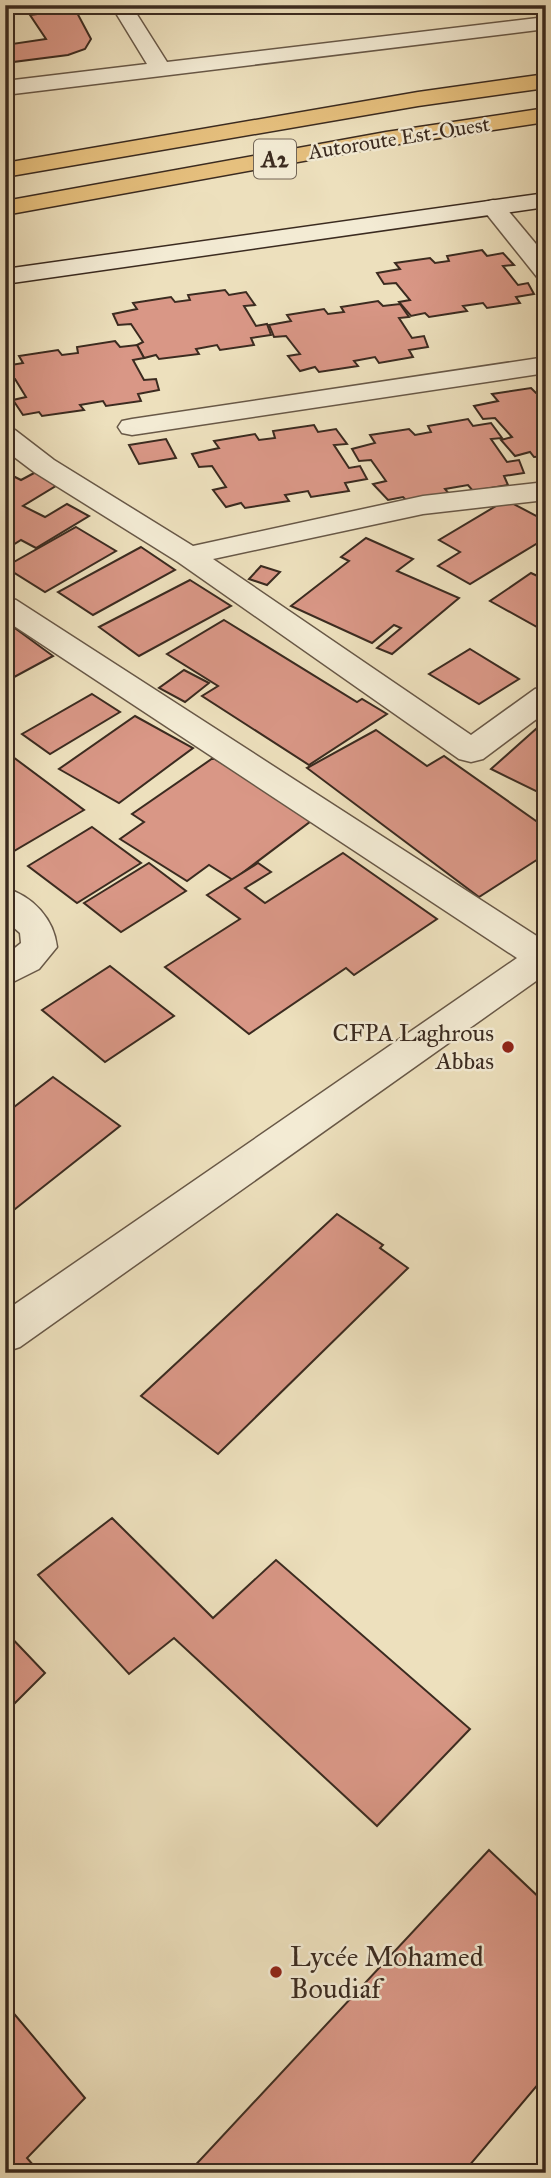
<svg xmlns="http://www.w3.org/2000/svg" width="551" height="2178" font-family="'IM FELL Great Primer',serif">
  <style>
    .building { fill: #d99786; stroke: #3b2b20; stroke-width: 2 }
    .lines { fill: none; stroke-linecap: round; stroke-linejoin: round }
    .street-casing { stroke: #685847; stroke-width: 3 }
    .secondary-casing { stroke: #3b2b20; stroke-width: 3 }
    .highway-casing { stroke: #3b2b20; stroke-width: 3 }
    .street { fill: #f3ebd4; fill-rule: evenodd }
    .secondary { fill: #f3ebd4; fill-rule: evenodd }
    .highway { fill: #e6c07e; fill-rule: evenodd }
    .poi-dot { fill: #8f2418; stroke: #f3ebd4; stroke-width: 2.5 }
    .labels { text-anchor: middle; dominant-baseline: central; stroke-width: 5; stroke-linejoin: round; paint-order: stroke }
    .far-street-label { font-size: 21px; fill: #3b2b20; stroke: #f3ebd4 }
    .shield { fill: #f3ebd4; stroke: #726556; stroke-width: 2 }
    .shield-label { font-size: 23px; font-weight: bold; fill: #3b2b20 }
    .poi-label { font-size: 24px; fill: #3b2b20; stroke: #f3ebd4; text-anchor: end }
    .near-poi-label { font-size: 28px; fill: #3b2b20; stroke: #f3ebd4; text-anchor: start }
  </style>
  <rect width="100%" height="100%" fill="#ede0bd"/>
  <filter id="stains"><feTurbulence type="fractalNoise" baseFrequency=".00286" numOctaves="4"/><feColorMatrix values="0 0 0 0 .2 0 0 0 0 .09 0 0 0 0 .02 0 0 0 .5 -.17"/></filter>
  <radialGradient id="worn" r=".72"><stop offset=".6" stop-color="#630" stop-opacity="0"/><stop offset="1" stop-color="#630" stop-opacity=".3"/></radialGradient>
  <g class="building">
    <path d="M75 9 91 39 85 49 68 55 5 63V45L46 39 30 15Z"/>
    <path d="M482 250 487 256 503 253 514 265 503 266 518 285 528 283 534 294 516 297 520 303 487 308 483 303 463 306 467 311 429 317 425 313 411 316 399 302 410 300 396 283 384 284 377 273 400 269 395 263 430 258 435 263 449 261 447 256Z"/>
    <path d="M225 290 229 295 246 292 255 305 244 306 256 326 267 324 271 335 251 338 254 345 220 350 217 345 196 349 199 354 159 359 156 355 144 358 137 345 143 342 131 324 118 325 113 314 137 309 133 303 171 297 175 302 190 300 188 295Z"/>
    <path d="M378 301 383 306 400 304 409 317 399 318 412 338 424 336 428 347 409 350 413 357 379 363 375 357 354 361 358 366 319 372 315 367 300 371 288 356 300 354 286 336 274 337 269 325 291 321 287 315 324 309 328 314 344 312 341 307Z"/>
    <path d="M115 341 120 347 137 345 144 358 133 360 144 380 156 379 159 390 138 394 141 401 106 406 103 401 80 405 84 410 42 416 39 412 23 415 13 400 26 397 15 379H5V366L23 363 19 356 58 350 62 355 78 353 77 347Z"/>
    <path d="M531 388 536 393 546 392V456L534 457 530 452 515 456 501 440 512 437 495 418 483 419 474 406 498 401 492 394Z"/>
    <path d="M468 419 473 426 491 423 502 438 491 439 507 462 519 460 524 473 504 476 508 485 473 491 468 485 445 489 450 495 408 502 403 497 388 500 373 484 386 481 371 460 359 461 352 449 375 443 370 435 409 429 415 435 431 432 428 426Z"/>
    <path d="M314 425 318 432 336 429 347 444 334 445 349 468 360 466 367 479 345 483 349 491 311 497 308 491 285 495 289 501 245 508 241 503 226 507 213 490 226 487 212 466 199 467 192 454 219 448 214 441 255 434 259 440 275 438 273 431Z"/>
    <path d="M166 439 176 458 139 464 129 445Z"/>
    <path d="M5 472 21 480 36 472 59 484 23 506 45 517 67 504 89 516 36 548 21 540 5 550Z"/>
    <path d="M506 500 546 521V538L470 584 438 566 460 552 439 540Z"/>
    <path d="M76 527 116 551 45 592 5 567Z"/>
    <path d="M366 538 413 559 397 571 459 598 392 654 377 648 401 628 394 625 372 643 291 606 349 561 341 557Z"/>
    <path d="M141 547 175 570 93 615 58 592Z"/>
    <path d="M261 566 280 572 267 585 249 579Z"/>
    <path d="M531 573 546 580V632L490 601Z"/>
    <path d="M190 580 231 606 139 656 99 627Z"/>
    <path d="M224 620 357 702 362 699 387 714 309 765 202 696 218 686 167 654Z"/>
    <path d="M12 626 53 656 5 682V630Z"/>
    <path d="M470 649 519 679 479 704 429 674Z"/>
    <path d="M184 670 209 683 185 702 159 688Z"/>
    <path d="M92 694 120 712 50 754 22 734Z"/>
    <path d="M135 716 193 748 119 803 59 769Z"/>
    <path d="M546 720V796L491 769Z"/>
    <path d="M376 730 427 766 444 756 546 828V854L479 897 307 768Z"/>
    <path d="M5 751 84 810 14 851 5 844Z"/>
    <path d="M213 758 315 818 233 880 209 865 187 881 120 839 144 822 132 814Z"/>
    <path d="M92 827 141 863 77 903 28 866Z"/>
    <path d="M343 853 437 919 354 975 346 968 249 1034 165 967 240 919 207 895 258 863 271 872 245 888 265 903Z"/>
    <path d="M149 863 186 891 121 932 84 903Z"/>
    <path d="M110 966 174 1016 105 1062 42 1010Z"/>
    <path d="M53 1077 120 1126 5 1217V1114Z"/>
    <path d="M337 1214 383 1245 380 1248 408 1268 218 1454 141 1396Z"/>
    <path d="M112 1518 213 1618 276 1560 470 1729 377 1826 174 1638 129 1674 38 1575Z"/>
    <path d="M5 1631 45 1673 5 1713Z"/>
    <path d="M489 1850 546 1904V2075L463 2173H188Z"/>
    <path d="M5 2003 85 2098 27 2158 40 2173H5Z"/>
  </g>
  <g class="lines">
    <defs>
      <g id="street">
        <path d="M111 5H131L167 62 546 17V29L5 95V81L147 64Z"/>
        <path d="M493 200 501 202 546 256V279L537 277 481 207 485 202Z"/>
        <path d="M546 357V373L132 435 122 433 118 427 122 421 132 419Z"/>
        <path d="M5 428 15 430 54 460 193 546 423 496 546 482V500L423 514 213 559 471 735 535 689 546 686V712L483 759 471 762 459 759 178 562 34 472 5 450Z"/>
        <path d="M5 597 16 600 546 942V974L20 1347 5 1352V1311L517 958 5 620Z"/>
        <path d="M5 888C33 896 54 919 57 947L39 969 5 986V956L21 943 20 933 5 920Z"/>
      </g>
      <path id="secondary" d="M546 193V207L5 284V269Z"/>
      <g id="highway">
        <path d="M546 74V88L418 106 5 177V163L418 92Z"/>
        <path d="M546 108V122L386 146 5 215V201L386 132Z"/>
      </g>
    </defs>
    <use href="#street" class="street-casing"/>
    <use href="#secondary" class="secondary-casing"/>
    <use href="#highway" class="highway-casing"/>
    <use href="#street" class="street"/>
    <use href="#secondary" class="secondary"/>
    <use href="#highway" class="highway"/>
  </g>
  <g class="poi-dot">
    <circle cx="508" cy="1047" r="7"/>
    <circle cx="276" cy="1972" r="7"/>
  </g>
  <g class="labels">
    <g class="far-street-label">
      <text transform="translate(399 138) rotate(-9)">Autoroute Est-Ouest</text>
    </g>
    <rect class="shield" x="254" y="139.5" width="42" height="39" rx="5"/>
    <g class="shield-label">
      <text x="275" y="159">A2</text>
    </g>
    <g class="poi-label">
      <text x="494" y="1033">CFPA Laghrous<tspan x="494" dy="28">Abbas</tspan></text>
    </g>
    <g class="near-poi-label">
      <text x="290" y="1956">Lycée Mohamed<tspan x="290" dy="32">Boudiaf</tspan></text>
    </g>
  </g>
  <rect width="551" height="2178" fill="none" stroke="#ede0bd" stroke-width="28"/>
  <rect x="7" y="7" width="537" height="2164" fill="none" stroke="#3b2b20" stroke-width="3.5"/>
  <rect x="14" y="14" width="523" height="2150" fill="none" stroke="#3b2b20" stroke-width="2"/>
  <rect width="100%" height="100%" filter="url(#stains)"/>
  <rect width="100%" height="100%" fill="url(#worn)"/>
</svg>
